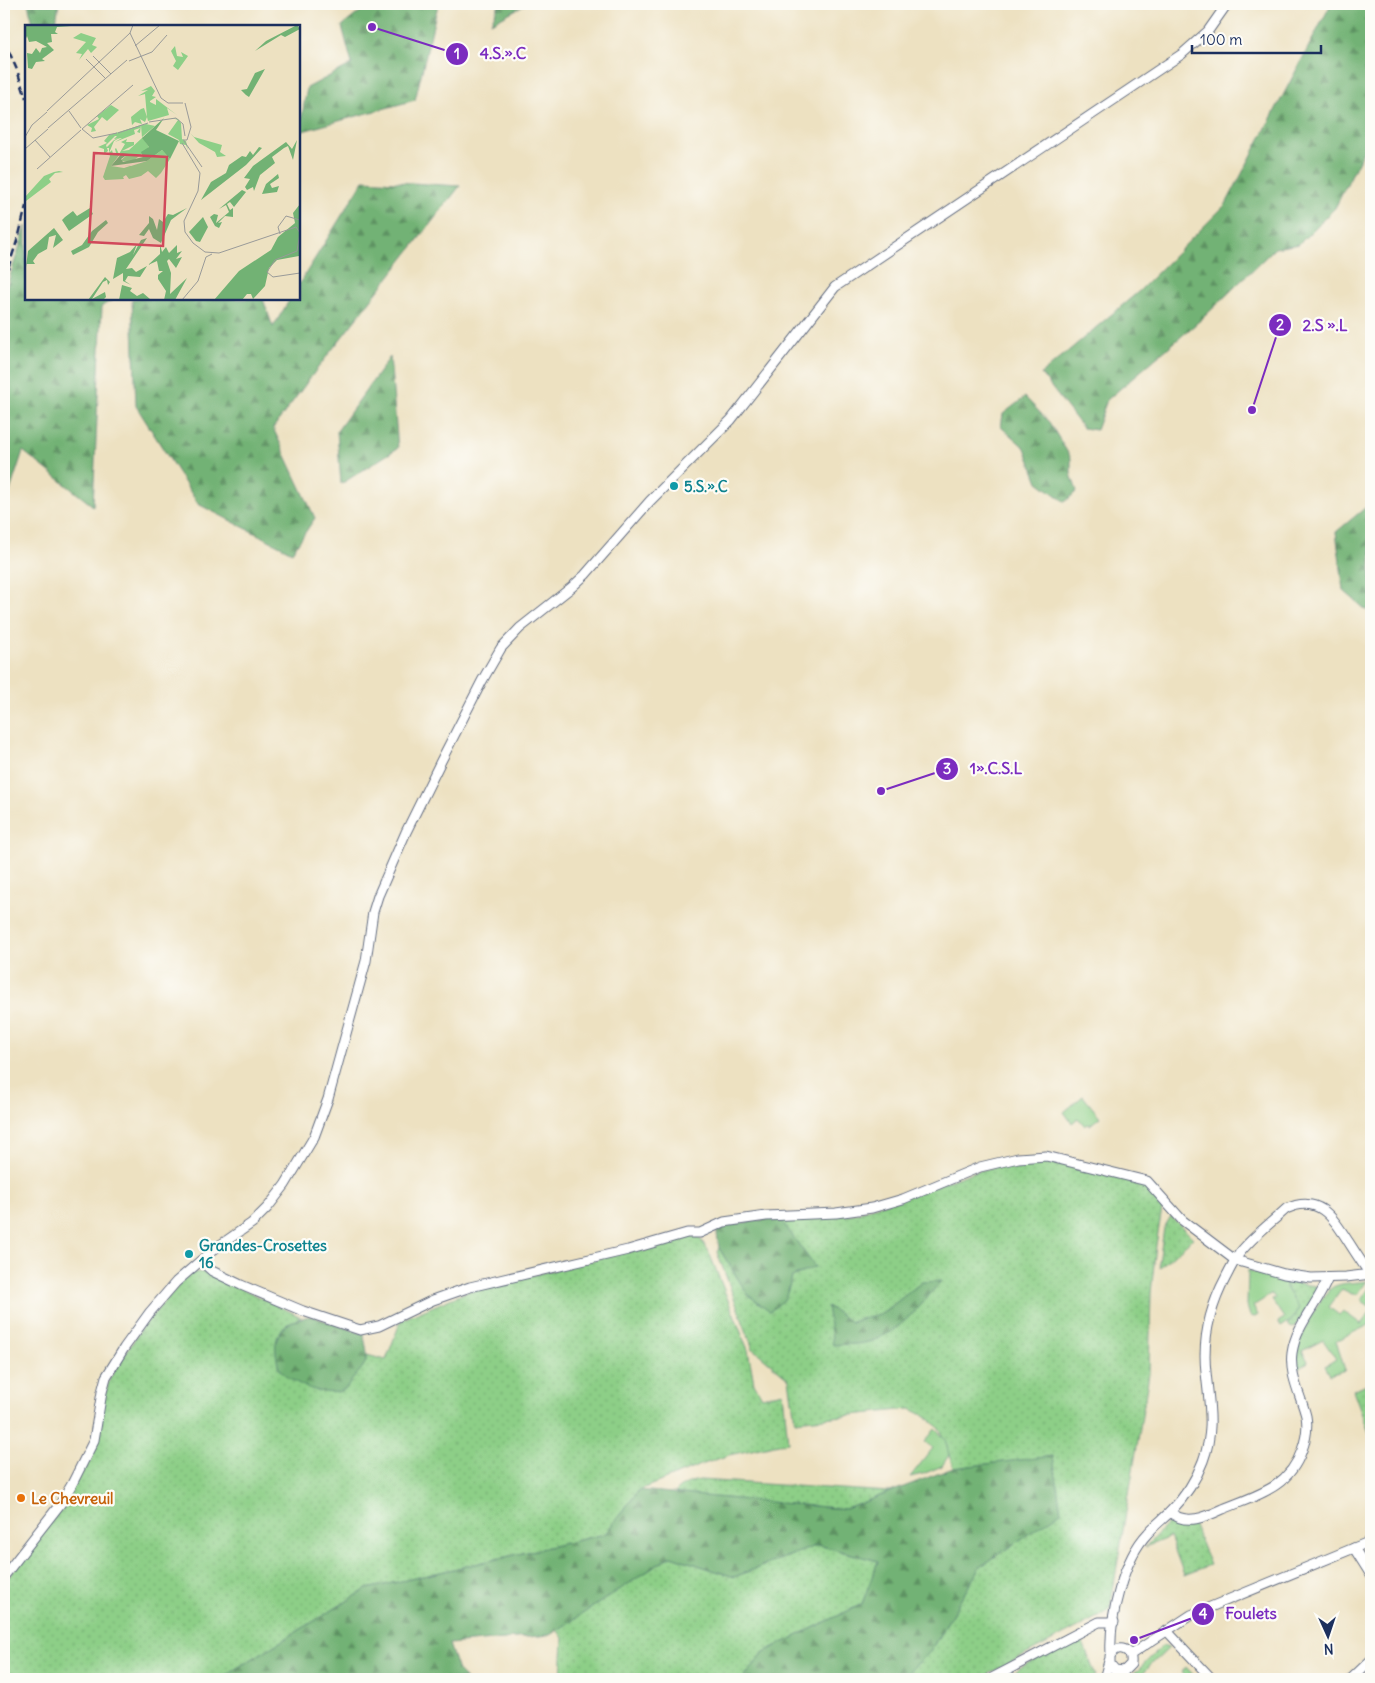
<svg xmlns="http://www.w3.org/2000/svg" width="1375" height="1683" font-family="Delius,sans-serif">
  <style>
    .grass { fill: url(#grass-dots); stroke: #547f72; fill-rule: evenodd }
    .forest { fill: url(#forest-firs); stroke: #467069 }
    .green { fill: #8dcf87; stroke: #547f72 }
    .lines { fill: none; stroke-linecap: round; stroke-linejoin: round }
    .street-casing { stroke: #646d81; stroke-width: 11 }
    .street { stroke: #fff; stroke-width: 9 }
    .rail { stroke: #1b2f5e; stroke-width: 2.5; stroke-dasharray: 8 4; stroke-linecap: butt }
    .culture-dot { fill: #0f9aa8; stroke: #fdfcf7; stroke-width: 2 }
    .food-dot { fill: #e8710a; stroke: #fdfcf7; stroke-width: 2 }
    .labels { text-anchor: middle; dominant-baseline: central; stroke-width: 4.5; stroke-linejoin: round; paint-order: stroke }
    .culture-label { font-size: 15px; font-weight: bold; fill: #0d838f; stroke: #fdfcf7; text-anchor: start }
    .food-label { font-size: 15px; font-weight: bold; fill: #c56008; stroke: #fdfcf7; text-anchor: start }
    .inset-road { fill: none; stroke: #999a99; stroke-width: 1 }
    .view { fill: #d1495b; fill-opacity: 0.15; stroke: #d1495b; stroke-width: 2.5 }
    .inset-edge { fill: none; stroke: #1b2f5e; stroke-width: 2.5 }
    .leader { fill: none; stroke: #7b2cbf; stroke-width: 2 }
    .callout-dot { fill: #7b2cbf; stroke: #fdfcf7; stroke-width: 2 }
    .mark-label { font-size: 15px; text-anchor: middle; font-weight: bold; fill: #fff }
    .callout-label { font-size: 16px; text-anchor: middle; font-weight: bold; fill: #7b2cbf; stroke: #fdfcf7; stroke-width: 4.5; stroke-linejoin: round; paint-order: stroke }
  </style>
  <defs>
    <pattern id="grass-dots" width="8" height="8" patternUnits="userSpaceOnUse" patternTransform="scale(1.25)"><rect width="8" height="8" fill="#8dcf87"/><path d="M2 2h.1M6 6h.1" fill="none" stroke="#79b277" stroke-width="1.8" stroke-linecap="round"/></pattern>
    <pattern id="forest-firs" width="22" height="20" patternUnits="userSpaceOnUse" patternTransform="scale(1.25)"><rect width="22" height="20" fill="#72b274"/><path d="M5 1l3.5 6h-7zM16 11l3.5 6h-7z" fill="#5d9162"/></pattern>
  </defs>
  <rect width="100%" height="100%" fill="#fdfcf7"/>
  <filter id="ink" filterUnits="userSpaceOnUse"><feTurbulence type="fractalNoise" baseFrequency=".02" numOctaves="2"/><feDisplacementMap in="SourceGraphic" scale="10" xChannelSelector="R" yChannelSelector="G"/><feConvolveMatrix kernelMatrix="1 2 1 2 8 2 1 2 1" color-interpolation-filters="sRGB"/></filter>
  <filter id="wash" filterUnits="userSpaceOnUse"><feTurbulence type="fractalNoise" baseFrequency=".0096" numOctaves="4" result="noise"/><feDisplacementMap in="SourceGraphic" scale="20" xChannelSelector="R" yChannelSelector="G"/><feGaussianBlur stdDeviation="1.12" result="paint"/><feColorMatrix in="noise" values="0 0 0 0 0 0 0 0 0 0 0 0 0 0 0 0 0 1.4 0 .05"/><feComposite in="paint" operator="in"/></filter>
  <g filter="url(#wash)">
    <rect width="100%" height="100%" fill="#ede1c1"/>
    <g class="grass">
      <path d="M1023 1160H1049L1140 1183 1151 1188 1163 1203 1156 1245 1151 1293 1149 1374 1110 1608 1107 1612 979 1679H898L902 1678 929 1653 980 1567 1024 1537 1053 1457 953 1468C942 1434 945 1424 910 1409L795 1421 789 1379 753 1349 717 1252 719 1248 748 1295 785 1299 792 1277 779 1217 854 1214 974 1172ZM922 1282 864 1343 827 1306 850 1322 883 1313Z"/>
      <path d="M1171 1216 1193 1238 1160 1267 1159 1263 1164 1228Z"/>
      <path d="M690 1236 699 1237 708 1250 748 1350 754 1383 762 1397 783 1392 788 1442 729 1455 701 1465 639 1490 605 1534 367 1589 219 1679H4V1583L63 1505 100 1435 102 1404 110 1378 141 1329 182 1281 192 1273 202 1272 216 1276 301 1317 286 1325 363 1367 367 1355 386 1360 401 1320 469 1291Z"/>
      <path d="M1282 1281 1315 1286 1318 1290 1317 1293 1294 1328 1290 1327 1288 1323 1292 1320 1293 1298Z"/>
      <path d="M1371 1382V1438L1353 1390Z"/>
      <path d="M700 1480 890 1492 846 1509 674 1494C682 1485 688 1482 700 1480Z"/>
      <path d="M1169 1522 1193 1523 1210 1565 1184 1575 1170 1537 1145 1547Z"/>
      <path d="M818 1545 878 1561 862 1604 764 1652 743 1679H561L563 1638 557 1630 671 1556 734 1577Z"/>
      <path d="M1080 1636 1096 1676 1089 1679H1031L1027 1673 1014 1679H999Z"/>
    </g>
    <g class="forest">
      <path d="M28 4H59L55 26H40L33 23Z"/>
      <path d="M370 4H440L437 9 415 100 299 132 307 88 352 64 342 26Z"/>
      <path d="M499 4H526L491 23Z"/>
      <path d="M1331 4H1371V136L1335 208 1299 244 1275 248 1204 317 1107 400 1096 430 1083 428 1041 374 1138 292 1226 204Z"/>
      <path d="M364 180 460 186 317 369 273 428 315 518 292 552 198 504 136 406 132 299H263L273 327 290 299H299V284Z"/>
      <path d="M26 226V299H114L102 306 93 506 23 451 4 509V295Z"/>
      <path d="M390 357 398 448 341 484 337 431Z"/>
      <path d="M1025 397 1049 422 1071 458V474L1077 491 1065 502 1038 482 1025 448 1001 427 1003 414Z"/>
      <path d="M1371 503V610H1366L1344 591 1336 532Z"/>
      <path d="M779 1217 815 1267 792 1277 785 1299 770 1311 748 1295 719 1248 716 1227Z"/>
      <path d="M922 1282 941 1281C921 1305 896 1337 864 1343 854 1345 843 1344 833 1345L827 1306 851 1322 883 1313Z"/>
      <path d="M311 1316 364 1334C364 1341 367 1347 367 1354 368 1363 358 1373 352 1380 350 1382 348 1388 345 1389 328 1400 289 1383 279 1368 277 1364 277 1357 276 1353 273 1330 290 1319 311 1316Z"/>
      <path d="M1053 1456 1061 1512 980 1567 929 1653 902 1678 898 1679H743L764 1652 862 1604 878 1561 818 1545 734 1577 671 1556 550 1635 449 1644 458 1671 466 1679H219L367 1589 605 1534 639 1490 846 1509 953 1468Z"/>
    </g>
    <g class="green">
      <path d="M1083 1096 1100 1117 1090 1125 1088 1124 1085 1126 1078 1118 1072 1123 1064 1112Z"/>
      <path d="M1248 1270 1282 1281 1299 1308 1292 1320 1281 1327 1278 1322 1284 1318 1272 1300 1275 1298 1272 1294 1253 1306 1258 1315 1255 1317 1250 1316 1247 1306Z"/>
      <path d="M1367 1281 1358 1294H1352L1342 1289 1329 1307 1339 1315 1343 1311 1361 1324 1371 1311V1324L1336 1341 1345 1370 1330 1375 1325 1366 1336 1359 1323 1340 1302 1351 1308 1361 1306 1364 1298 1369C1297 1360 1297 1351 1300 1342 1304 1329 1322 1291 1335 1286 1344 1282 1357 1283 1367 1281Z"/>
      <path d="M1371 1285V1307L1362 1301V1299Z"/>
      <path d="M935 1429 945 1439 949 1455 942 1466 923 1474 910 1477 933 1448 925 1442Z"/>
      <path d="M1162 1646 1169 1648 1136 1679H1129Z"/>
      <path d="M1186 1667 1197 1679H1181L1185 1675 1182 1672Z"/>
    </g>
  </g>
  <g filter="url(#ink)">
    <g class="lines">
      <defs>
        <g id="street">
          <path d="M201 1261 212 1271 241 1285 303 1311 360 1330 379 1326 433 1300 470 1287 628 1250 687 1233H700L724 1222 766 1216 836 1213 872 1208 903 1199 980 1167 1018 1158 1046 1156 1147 1181 1182 1220 1235 1260 1284 1274 1311 1278 1346 1277 1371 1274"/>
          <path d="M1170 1512C1186 1526 1206 1517 1223 1509 1257 1495 1289 1488 1302 1450 1306 1439 1308 1427 1306 1416 1301 1396 1289 1375 1292 1353 1296 1324 1319 1303 1328 1278"/>
          <path d="M1354 1548 1371 1575"/>
          <path d="M4 1576 61 1503 72 1484 94 1440 102 1392 106 1377 124 1348 150 1312 176 1282 213 1250 252 1223 268 1207 285 1185 314 1137 328 1099 366 961 373 912 378 896 406 832 441 761 482 681 501 648 520 628 572 587 585 575 650 501 731 420 835 287 1182 54 1208 31 1227 4"/>
          <path d="M1167 1631 1212 1679"/>
          <path d="M1111 1654C1109 1618 1123 1559 1148 1533 1155 1525 1163 1519 1170 1512 1184 1498 1196 1480 1203 1461 1215 1429 1209 1405 1206 1372 1202 1337 1210 1307 1226 1277 1230 1269 1234 1261 1239 1254 1251 1238 1271 1223 1286 1209 1318 1194 1332 1216 1348 1241 1355 1252 1362 1263 1370 1274"/>
          <path d="M1130 1655 1191 1615 1371 1541"/>
          <path d="M990 1679 1099 1622H1114"/>
          <path d="M1104 1679 1109 1661"/>
          <path d="M1119 1679 1124 1671 1131 1664C1133 1649 1118 1643 1110 1656V1664L1115 1670 1124 1671"/>
          <path d="M1351 1679 1371 1660"/>
        </g>
      </defs>
      <use href="#street" class="street-casing"/>
      <use href="#street" class="street"/>
      <g class="rail">
        <path d="M4 40 17 70 26 98"/>
        <path d="M4 280 19 235 26 206"/>
      </g>
    </g>
  </g>
  <g class="culture-dot">
    <circle cx="674" cy="486" r="5"/>
    <circle cx="189" cy="1254" r="5"/>
  </g>
  <circle class="food-dot" cx="21" cy="1498" r="5"/>
  <g class="labels">
    <g class="culture-label">
      <text x="684" y="486">5.S.».C</text>
      <text x="199" y="1245">Grandes-Crosettes<tspan x="199" dy="17">16</tspan></text>
    </g>
    <g class="food-label">
      <text x="31" y="1498">Le Chevreuil</text>
    </g>
  </g>
  <g transform="translate(25 25)">
    <rect width="275" height="275" fill="#ede1c1"/>
    <path d="M150 21 152 31 158 32 156 27 163 31 153 45 148 41 151 36 146 26ZM147 93 139 94 148 93 153 94 156 98 157 114 161 116 163 125 161 120 155 119 154 115 143 109 153 95ZM121 99 130 101 117 112 124 122 120 127 106 137 95 136 103 129H95L86 141 99 143 105 141 94 139 106 141 122 136 137 125 145 134 136 148 131 153 123 146 116 151 104 154 101 150 98 152 99 154 80 155 78 152 85 131 84 128V123H81L89 115 96 112 89 116 84 128 87 125 88 129 91 128 90 124 91 123 94 129 100 119 96 117 102 114 101 117H109V120L97 126 104 125 117 113 116 100ZM165 108 169 112 197 120 195 127 201 131 192 132 190 127 174 118ZM29 147 34 146 38 147 30 148 24 154 26 157 1 176 0 172 19 151Z" fill="#8dcf87"/>
    <path d="M0 0 2 1H46L32 2 30 7 33 9H26L27 17 22 18 29 25 17 34 20 36 11 37 7 44 3 43 2 28 7 29 11 23 15 28 17 23 22 22 11 16 4 17 2 11 0 16ZM272 0 275 4 260 12 256 10 230 26 241 16ZM240 44 224 72 221 70 216 65 222 64 230 48ZM139 93 131 105 154 116 145 134 137 125 122 136 86 141 97 128 103 129 96 134 98 137 118 132 116 127 124 122 117 113ZM272 115 268 135 263 121 259 123 247 132 250 138 235 150 229 166 228 162 222 165 220 162 225 154 219 153 228 141 261 117 267 124ZM234 122 237 123 221 140 176 175 186 157 201 148 204 140 217 131 221 132 225 126 228 130ZM253 149 254 153 245 159 247 163 254 161 252 167 237 169 241 159ZM217 165 221 167 209 182 205 177 202 179 205 185 208 183V192L200 191 193 198 197 197 194 203 190 201 185 192 189 189 193 190 191 198 204 187 201 180 194 184ZM275 179V234L274 231 252 235 244 243 240 261 228 274 226 269H222L217 275H189L214 246 246 225 253 212 270 198 268 188ZM65 183 68 189 44 206 37 195 40 192 48 186 52 191ZM162 183 146 195 136 218 128 213 124 204 119 211 114 210 124 198V191L128 194 132 205 134 194 138 197 143 189 148 190ZM178 192 183 202 175 217 171 216 164 207ZM81 195 83 198 73 207 64 222 48 230 46 226 57 220 67 206ZM29 203 38 215 28 223 31 210 24 212 22 224 13 229 8 236 10 239H1L0 250 3 226ZM122 213 101 244 107 243 111 247 122 241 115 252 103 251 100 256 106 260 98 256V248L88 254 92 233 105 227 112 219 108 230 116 215ZM135 219 137 227 141 222 144 228 152 220V228L157 226 151 234 157 232 151 243 144 234 142 236 146 248 145 269 162 253 150 275H139L141 266 133 254V250L138 246H134L132 236 123 240 135 229ZM80 252 85 257 83 260 82 255 78 257 67 274 80 267 81 272 78 275H63ZM97 260 107 263 105 266 112 271 118 268 125 274 94 275Z" fill="#72b274"/>
    <path d="M56 8 71 13 67 20 72 22 66 28 63 24 54 35 57 29 51 28 61 17 48 13ZM126 61 130 66 127 71 131 72 125 76V77L131 80V74L152 90 142 83 144 90 123 96 122 92 120 97 115 94 117 99 110 97 107 100 106 92 116 84 119 83 122 92 120 69 113 71 123 65 116 66ZM86 80 94 85 82 96 77 92 69 102 71 106 66 107 67 103 62 100 74 94 72 91ZM116 100 115 108 112 107 115 103 109 105 110 109 90 117 97 113 89 114 92 111H90L81 120 83 126 79 129V124L73 122 82 118 79 116 84 110Z" fill="#8dcf87"/>
    <path class="inset-road" d="M105 8 136 73 143 78H158M110 21 135 0M68 31 86 49M61 34 81 54M104 36 127 27 142 10M22 86 105 8 108 0M44 86 56 103M124 97 151 93 158 99 160 111M23 103 102 35M57 104 108 60M57 104 68 113 92 108M93 108 123 98M0 112 7 100 22 87M10 115 25 132M158 115H162L166 102 160 78M159 116 177 142M157 118 175 148 173 166 159 196 160 207 168 218 180 227 194 228 271 202 275 208 272 226 250 235 242 247 248 252 275 248M0 124 23 104M12 144 56 105M255 209 253 202 261 191 275 195M157 275 173 256 181 232 187 229"/>
    <path class="view" d="M69 128 142 132 138 221 64 217Z"/>
    <rect width="275" height="275" class="inset-edge"/>
  </g>
  <path class="leader" d="M372 27L457 54M1252 410L1280 325M881 791L947 769M1134 1640L1203 1614"/>
  <g class="callout-dot">
    <circle cx="372" cy="27" r="5"/>
    <circle cx="1252" cy="410" r="5"/>
    <circle cx="881" cy="791" r="5"/>
    <circle cx="1134" cy="1640" r="5"/>
    <circle cx="457" cy="54" r="12"/>
    <circle cx="1280" cy="325" r="12"/>
    <circle cx="947" cy="769" r="12"/>
    <circle cx="1203" cy="1614" r="12"/>
  </g>
  <g class="mark-label">
    <text x="457" y="59">1</text>
    <text x="1280" y="330">2</text>
    <text x="947" y="774">3</text>
    <text x="1203" y="1619">4</text>
  </g>
  <g class="callout-label">
    <text x="503" y="59">4.S.».C</text>
    <text x="1325" y="331">2.S ».L</text>
    <text x="996" y="774">1».C.S.L</text>
    <text x="1251" y="1619">Foulets</text>
  </g>
  <rect width="1375" height="1683" fill="none" stroke="#fdfcf7" stroke-width="20"/>
  <g transform="translate(1328 1636) rotate(177)" stroke="#fdfcf7" stroke-width="4" paint-order="stroke">
  <path d="M0-4L9 19L0 12L-9 19Z" fill="#1b2f5e"/>
  <text y="-8" font-size="14" font-weight="bold" text-anchor="middle" fill="#1b2f5e">N</text>
  </g>
  <path d="M1192 45v8h129v-8" fill="none" stroke="#1b2f5e" stroke-width="2.5"/>
  <text x="1200" y="45" font-size="15" fill="#1b2f5e" stroke="#fdfcf7" stroke-width="4" paint-order="stroke">100 m</text>
</svg>
